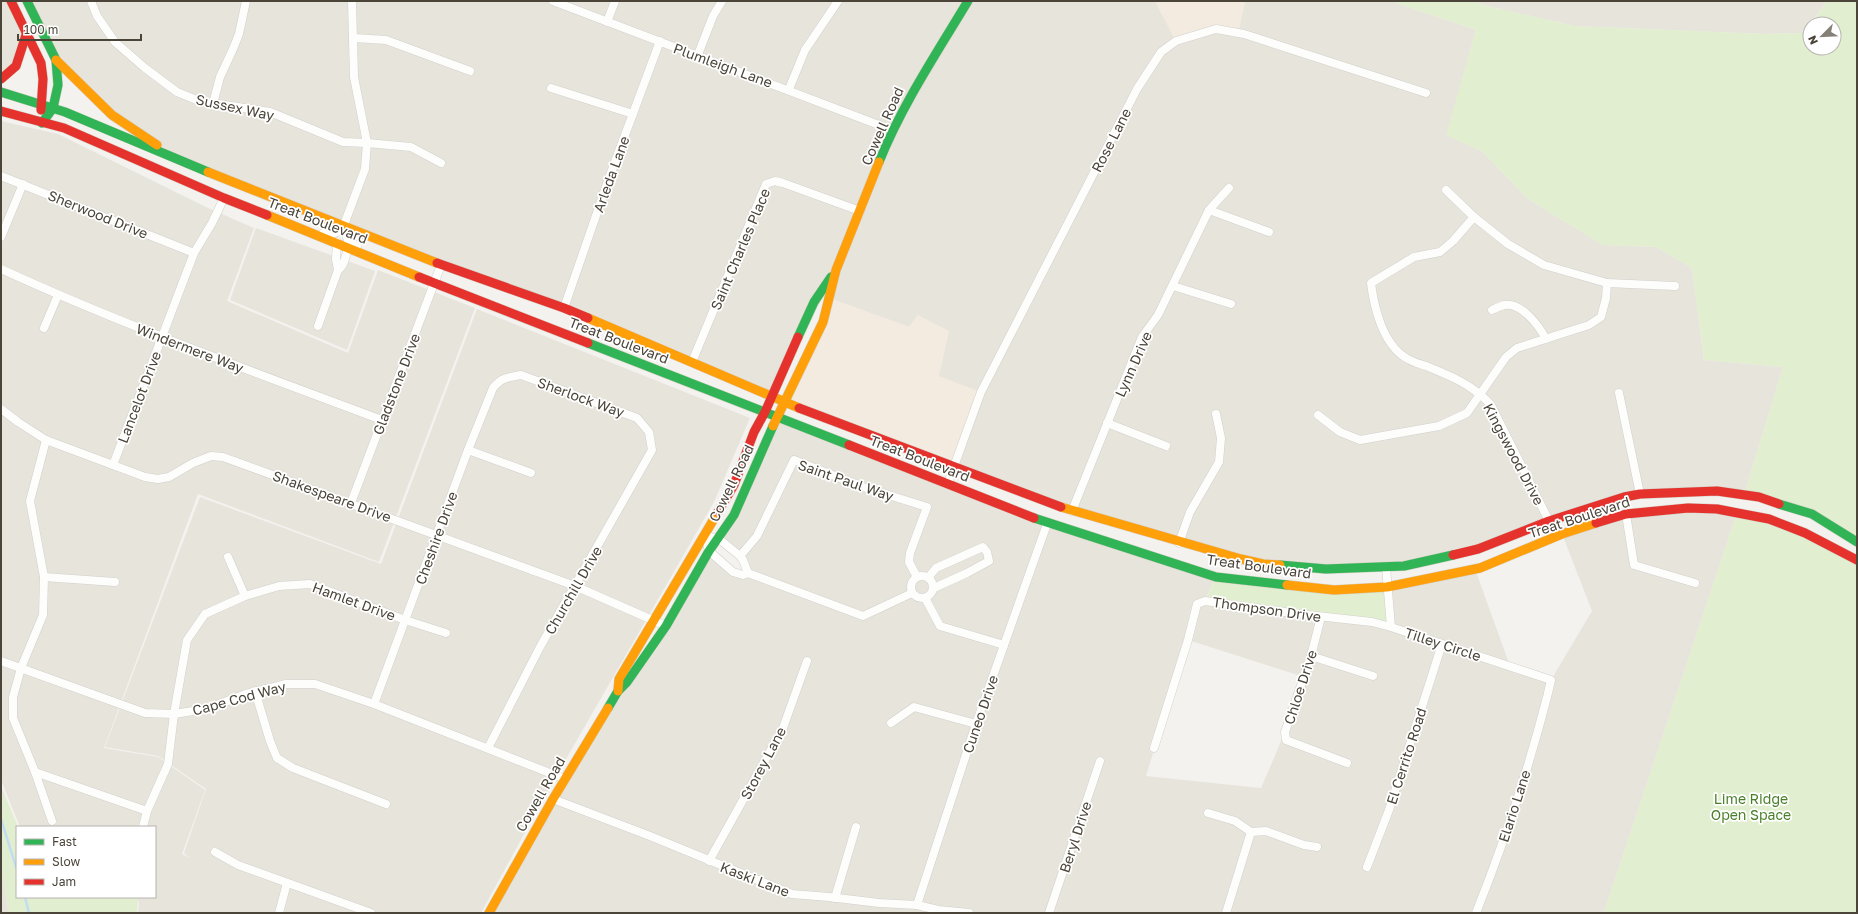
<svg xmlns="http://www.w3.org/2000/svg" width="1858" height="914" font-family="'Golos Text',sans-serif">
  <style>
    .residential { fill: #e7e4dc; fill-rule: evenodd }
    .commercial { fill: #f3ebdf }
    .green { fill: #e1eecf }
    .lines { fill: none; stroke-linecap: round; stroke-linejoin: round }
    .stream { stroke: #c0ddf1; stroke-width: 2.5 }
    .street-casing { stroke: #d2d0cb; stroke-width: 9 }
    .fast-casing { stroke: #d3cfc5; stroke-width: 10 }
    .slow-casing { stroke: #d3cfc5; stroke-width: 10 }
    .jam-casing { stroke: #d3cfc5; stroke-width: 10 }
    .street { stroke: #fdfdfc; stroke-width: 8 }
    .fast { stroke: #30b455; stroke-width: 9 }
    .slow { stroke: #ff9f0a; stroke-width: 9 }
    .jam { stroke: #e5322d; stroke-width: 9 }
    .labels { text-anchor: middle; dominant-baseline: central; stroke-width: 3.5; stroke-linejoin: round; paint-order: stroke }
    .street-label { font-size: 14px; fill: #4b4439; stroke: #fff }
    .park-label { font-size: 14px; fill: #4a7f2a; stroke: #fff }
  </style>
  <rect width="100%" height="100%" fill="#f4f2ee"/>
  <g class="residential">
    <path d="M1 1H11L27 32 23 47 1 79Z"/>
    <path d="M27 1H1155L1176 41 1208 31 1238 33 1245 1H1391L1476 30 1447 135 1483 152 1528 199 1603 245 1656 247 1692 268 1704 360 1783 367 1744 495 1640 494 1478 549 1404 566 1263 564 1197 548 954 466 939 376 918 315 909 327 829 298 836 271 772 397 692 362 198 168 137 133 56 60Z"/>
    <path d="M1473 1H1827L1804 33 1765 34 1575 26 1486 6Z"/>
    <path d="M1 121 58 134 208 208 254 228 227 301 348 353 378 270 475 308 379 562 198 494 104 748 158 757 205 790 182 854 190 858 184 853 206 789 158 756 105 747 200 497 381 564 477 309 750 418 714 502 547 792 481 913H138L139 902 124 897H155V827H20L1 780Z"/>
    <path d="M256 228 375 271 347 350 230 300Z"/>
    <path d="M777 417 1047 524 1216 577 1205 600 1387 587 1475 569 1510 666 1551 680 1592 611 1562 534 1626 514 1737 513 1604 913H489L709 551 743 575V560L719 539ZM1188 640 1304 677 1285 732 1261 788 1146 776Z"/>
    <path d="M1 875 3 881 9 913H1Z"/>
  </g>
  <g class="commercial">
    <path d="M1155 1H1245L1238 33 1216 29 1176 41Z"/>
    <path d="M829 298 909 327 918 315 949 331 939 376 981 392 954 466 785 403Z"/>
  </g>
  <g class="green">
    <path d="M1391 1H1473L1486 6 1575 26 1765 34 1804 33 1810 25V48H1834V24H1811L1827 1H1857V542L1812 514 1744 495 1783 367 1704 360 1692 268 1656 247 1603 245 1528 199 1483 152 1446 135 1476 30Z"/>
    <path d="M1737 513 1769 519 1857 560V913H1604Z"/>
    <path d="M1216 577 1334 590 1387 587 1391 627 1205 601Z"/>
    <path d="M1 786 18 827 17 897H132L138 899 137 913H9L1 871Z"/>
  </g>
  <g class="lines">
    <g class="stream">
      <path d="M1 819 17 870"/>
      <path d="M25 897 29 913"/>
    </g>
    <defs>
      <g id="street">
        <path d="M91 1 97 16 115 42 145 68 177 92 199 101 270 112 343 142 367 143 411 147 441 163"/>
        <path d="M553 1 892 130"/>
        <path d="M607 22 615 1"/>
        <path d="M354 38 386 40 470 71"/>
        <path d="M697 57 713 16 722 1"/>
        <path d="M551 88 633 114"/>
        <path d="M789 89 805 50 838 1"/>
        <path d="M213 104 220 77 233 49 239 34 246 1"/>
        <path d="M1 176 194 253"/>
        <path d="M1446 190 1474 217 1508 244 1544 265 1607 283 1675 286"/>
        <path d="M1209 210 1269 232"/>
        <path d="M1474 217 1453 241 1440 252 1414 257 1371 283C1374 308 1383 344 1406 358 1412 362 1420 364 1426 366 1451 376 1473 385 1491 405L1549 521"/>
        <path d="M344 227 348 241 357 246"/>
        <path d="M323 233 330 235 342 230 365 169 367 143 354 77 352 1"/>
        <path d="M1 237 23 184"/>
        <path d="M337 242 336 259 338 270"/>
        <path d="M1 269C125 326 254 372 382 420"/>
        <path d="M1173 286 1231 304"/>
        <path d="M564 308 609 178 660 41"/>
        <path d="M1492 310C1496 308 1500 306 1504 305 1522 302 1539 326 1546 339"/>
        <path d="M318 326 338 270C345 265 346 255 348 247"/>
        <path d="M44 328 58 295"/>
        <path d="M692 362 766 184 775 181 783 183 860 211"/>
        <path d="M1619 393 1640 494"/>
        <path d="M1 409 18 422 46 440 145 477 158 479 169 477 193 463 211 456 223 457 575 586 666 626"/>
        <path d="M1318 415 1340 432 1360 440 1439 426 1467 413 1506 357 1517 348 1589 325 1601 317 1606 298 1607 283"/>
        <path d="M1107 423 1166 446"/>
        <path d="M46 440 30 501 44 577 43 615 21 668 13 697V718L35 772 147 811"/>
        <path d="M468 450 531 473"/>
        <path d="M113 465 194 253 212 223 224 198"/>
        <path d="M948 483 981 392 1137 89 1161 52 1176 41 1216 29 1244 34 1426 93"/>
        <path d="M351 503 441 265"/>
        <path d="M1072 511 1142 337 1158 315 1209 210 1229 188"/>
        <path d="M1626 514 1634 565 1695 583"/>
        <path d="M1179 543 1190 512 1219 462 1221 438 1216 414"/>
        <path d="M740 556 719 539 705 536 709 551 733 572 743 575 748 573 863 616 912 593"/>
        <path d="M228 557 245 596"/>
        <path d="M1386 567 1391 627 1551 680 1548 693"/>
        <path d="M748 573 743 560 740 556 757 536 794 460 863 487 927 507 910 553 909 562 917 577"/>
        <circle cx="922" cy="587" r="11"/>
        <path d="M44 577 115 582"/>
        <path d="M928 578 936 568 983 547 987 552 989 561 967 573 934 588"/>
        <path d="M925 598 940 626 1004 645"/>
        <path d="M1321 617 1311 656 1285 732 1286 740 1347 763"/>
        <path d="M1311 656 1373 676"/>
        <path d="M1 661 145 713 174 714 206 709 246 694 286 684H315L374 704 565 779"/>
        <path d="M255 691 270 741 277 758 293 768 386 804"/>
        <path d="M374 704 468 450 493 388C501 378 508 377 521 375L637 418 649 432 652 450 540 647 488 748"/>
        <path d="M891 723 914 707 976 724"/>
        <path d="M1154 748 1188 640 1197 604 1205 601 1299 614 1372 622 1391 627"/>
        <path d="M35 772 52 821"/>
        <path d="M553 799 650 836 792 894 829 897 879 903 917 905 938 910 969 913"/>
        <path d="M1208 813 1235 821 1251 832"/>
        <path d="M143 827 147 811 168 764 174 714 187 640 205 614 245 596 279 586 310 584 405 620 446 633"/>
        <path d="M1251 832 1266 831 1304 845 1317 847"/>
        <path d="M215 852 238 865 371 913"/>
        <path d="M709 861 783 728 807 661"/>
        <path d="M1367 867 1389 810 1442 644"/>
        <path d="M835 898 856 827"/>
        <path d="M917 905 976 724 1047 524"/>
        <path d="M279 913 287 883"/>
        <path d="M1049 913 1100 761"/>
        <path d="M1226 913 1251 832"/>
        <path d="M1476 913C1504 843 1528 771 1547 697"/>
      </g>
      <g id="fast">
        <path d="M27 1 56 60 58 85 53 108 42 123"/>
        <path d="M1 92 65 112 208 172"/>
        <path d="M879 162C902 105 936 54 968 1"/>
        <path d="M798 337 814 302 831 277"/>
        <path d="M588 343 849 445"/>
        <path d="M1779 504 1812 514 1857 542"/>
        <path d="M1034 518 1216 577 1287 585"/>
        <path d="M1280 565 1326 569 1404 566 1453 555"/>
        <path d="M608 708 618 691 627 682 666 626 709 551 734 515 773 426"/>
      </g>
      <g id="slow">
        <path d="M56 60 112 115 157 145"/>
        <path d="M208 172 437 263"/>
        <path d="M267 215 419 277"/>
        <path d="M588 318 799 408"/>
        <path d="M773 426 823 322 836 270 879 162"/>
        <path d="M1061 507 1241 559 1263 564 1280 565"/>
        <path d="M1287 585 1334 590 1387 587 1480 568 1562 534 1596 523"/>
        <path d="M618 691 619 679 718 512"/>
        <path d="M489 913 553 799 608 708"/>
      </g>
      <g id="jam">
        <path d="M11 1 41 63 43 79 41 110"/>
        <path d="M1 79 16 66 27 32"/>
        <path d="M1 111 64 128 224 198 267 215"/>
        <path d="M437 263 564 308 588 318"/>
        <path d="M419 277 588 343"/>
        <path d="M799 408 1061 507"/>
        <path d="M849 445 1034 518"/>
        <path d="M718 512 734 485 754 432 765 412 798 337"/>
        <path d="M1596 523 1626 514 1688 508 1717 509 1769 519 1805 533 1857 560"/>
        <path d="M1453 555 1478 549 1549 521 1624 497 1640 494 1717 491 1759 497 1779 504"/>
      </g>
    </defs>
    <use href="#street" class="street-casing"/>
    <use href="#fast" class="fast-casing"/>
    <use href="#slow" class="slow-casing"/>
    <use href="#jam" class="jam-casing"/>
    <use href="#street" class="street"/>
    <use href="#fast" class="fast"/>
    <use href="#slow" class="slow"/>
    <use href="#jam" class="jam"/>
  </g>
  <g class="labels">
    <g class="street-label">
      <text transform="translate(723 65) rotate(20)">Plumleigh Lane</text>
      <text transform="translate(235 107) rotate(12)">Sussex Way</text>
      <text transform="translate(882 126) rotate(-66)">Cowell Road</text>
      <text transform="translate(1111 140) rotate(-63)">Rose Lane</text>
      <text transform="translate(611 174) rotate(-70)">Arleda Lane</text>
      <text transform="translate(98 214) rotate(22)">Sherwood Drive</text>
      <text transform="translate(318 220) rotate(21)">Treat Boulevard</text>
      <text transform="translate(740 249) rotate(-67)">Saint Charles Place</text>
      <text transform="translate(619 340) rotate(21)">Treat Boulevard</text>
      <text transform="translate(190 348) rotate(21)">Windermere Way</text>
      <text transform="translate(1133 364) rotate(-66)">Lynn Drive</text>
      <text transform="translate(396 384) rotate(-69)">Gladstone Drive</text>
      <text transform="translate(139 397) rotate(-69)">Lancelot Drive</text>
      <text transform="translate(581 397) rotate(20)">Sherlock Way</text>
      <text transform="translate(1514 454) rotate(62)">Kingswood Drive</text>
      <text transform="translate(920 458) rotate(21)">Treat Boulevard</text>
      <text transform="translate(846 480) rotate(19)">Saint Paul Way</text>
      <text transform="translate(731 483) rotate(-64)">Cowell Road</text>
      <text transform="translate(332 496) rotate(20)">Shakespeare Drive</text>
      <text transform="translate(1579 517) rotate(-18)">Treat Boulevard</text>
      <text transform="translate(436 538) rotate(-70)">Cheshire Drive</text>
      <text transform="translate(1259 566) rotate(8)">Treat Boulevard</text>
      <text transform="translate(573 590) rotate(-60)">Churchill Drive</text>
      <text transform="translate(354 601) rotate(20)">Hamlet Drive</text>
      <text transform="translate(1267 609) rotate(8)">Thompson Drive</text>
      <text transform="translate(1443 644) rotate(18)">Tilley Circle</text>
      <text transform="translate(1300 687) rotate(-72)">Chloe Drive</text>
      <text transform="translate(239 698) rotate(-15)">Cape Cod Way</text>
      <text transform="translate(980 714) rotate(-71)">Cuneo Drive</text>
      <text transform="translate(1406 756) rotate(-72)">El Cerrito Road</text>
      <text transform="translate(763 763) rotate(-62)">Storey Lane</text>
      <text transform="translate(540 794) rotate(-60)">Cowell Road</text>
      <text transform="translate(1514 806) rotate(-72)">Elario Lane</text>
      <text transform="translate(1075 837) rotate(-72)">Beryl Drive</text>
      <text transform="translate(755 879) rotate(21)">Kaski Lane</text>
    </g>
    <g class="park-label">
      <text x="1751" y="798">Lime Ridge<tspan x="1751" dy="16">Open Space</tspan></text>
    </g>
  </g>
  <rect width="1858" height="914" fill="none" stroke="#4b4439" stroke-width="4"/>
  <rect x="16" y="826" width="140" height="72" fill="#ffffff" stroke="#b7b4b0"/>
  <rect x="24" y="839" width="20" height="6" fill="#30b455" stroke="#b7b4b0"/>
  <text x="52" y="846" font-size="12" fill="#4b4439">Fast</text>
  <rect x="24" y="859" width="20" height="6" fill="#ff9f0a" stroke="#b7b4b0"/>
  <text x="52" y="866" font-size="12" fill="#4b4439">Slow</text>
  <rect x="24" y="879" width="20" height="6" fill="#e5322d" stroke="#b7b4b0"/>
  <text x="52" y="886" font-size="12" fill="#4b4439">Jam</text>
  <g transform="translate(1822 36) rotate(246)"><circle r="19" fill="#ffffff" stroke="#b7b4b0"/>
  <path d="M0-3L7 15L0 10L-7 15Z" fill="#868178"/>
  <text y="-6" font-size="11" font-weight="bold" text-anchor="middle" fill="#4b4439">N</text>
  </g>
  <path d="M18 34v6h123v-6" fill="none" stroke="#4b4439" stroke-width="2"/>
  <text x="24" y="34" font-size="12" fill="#4b4439" stroke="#ffffff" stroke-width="3" paint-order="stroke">100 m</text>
</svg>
